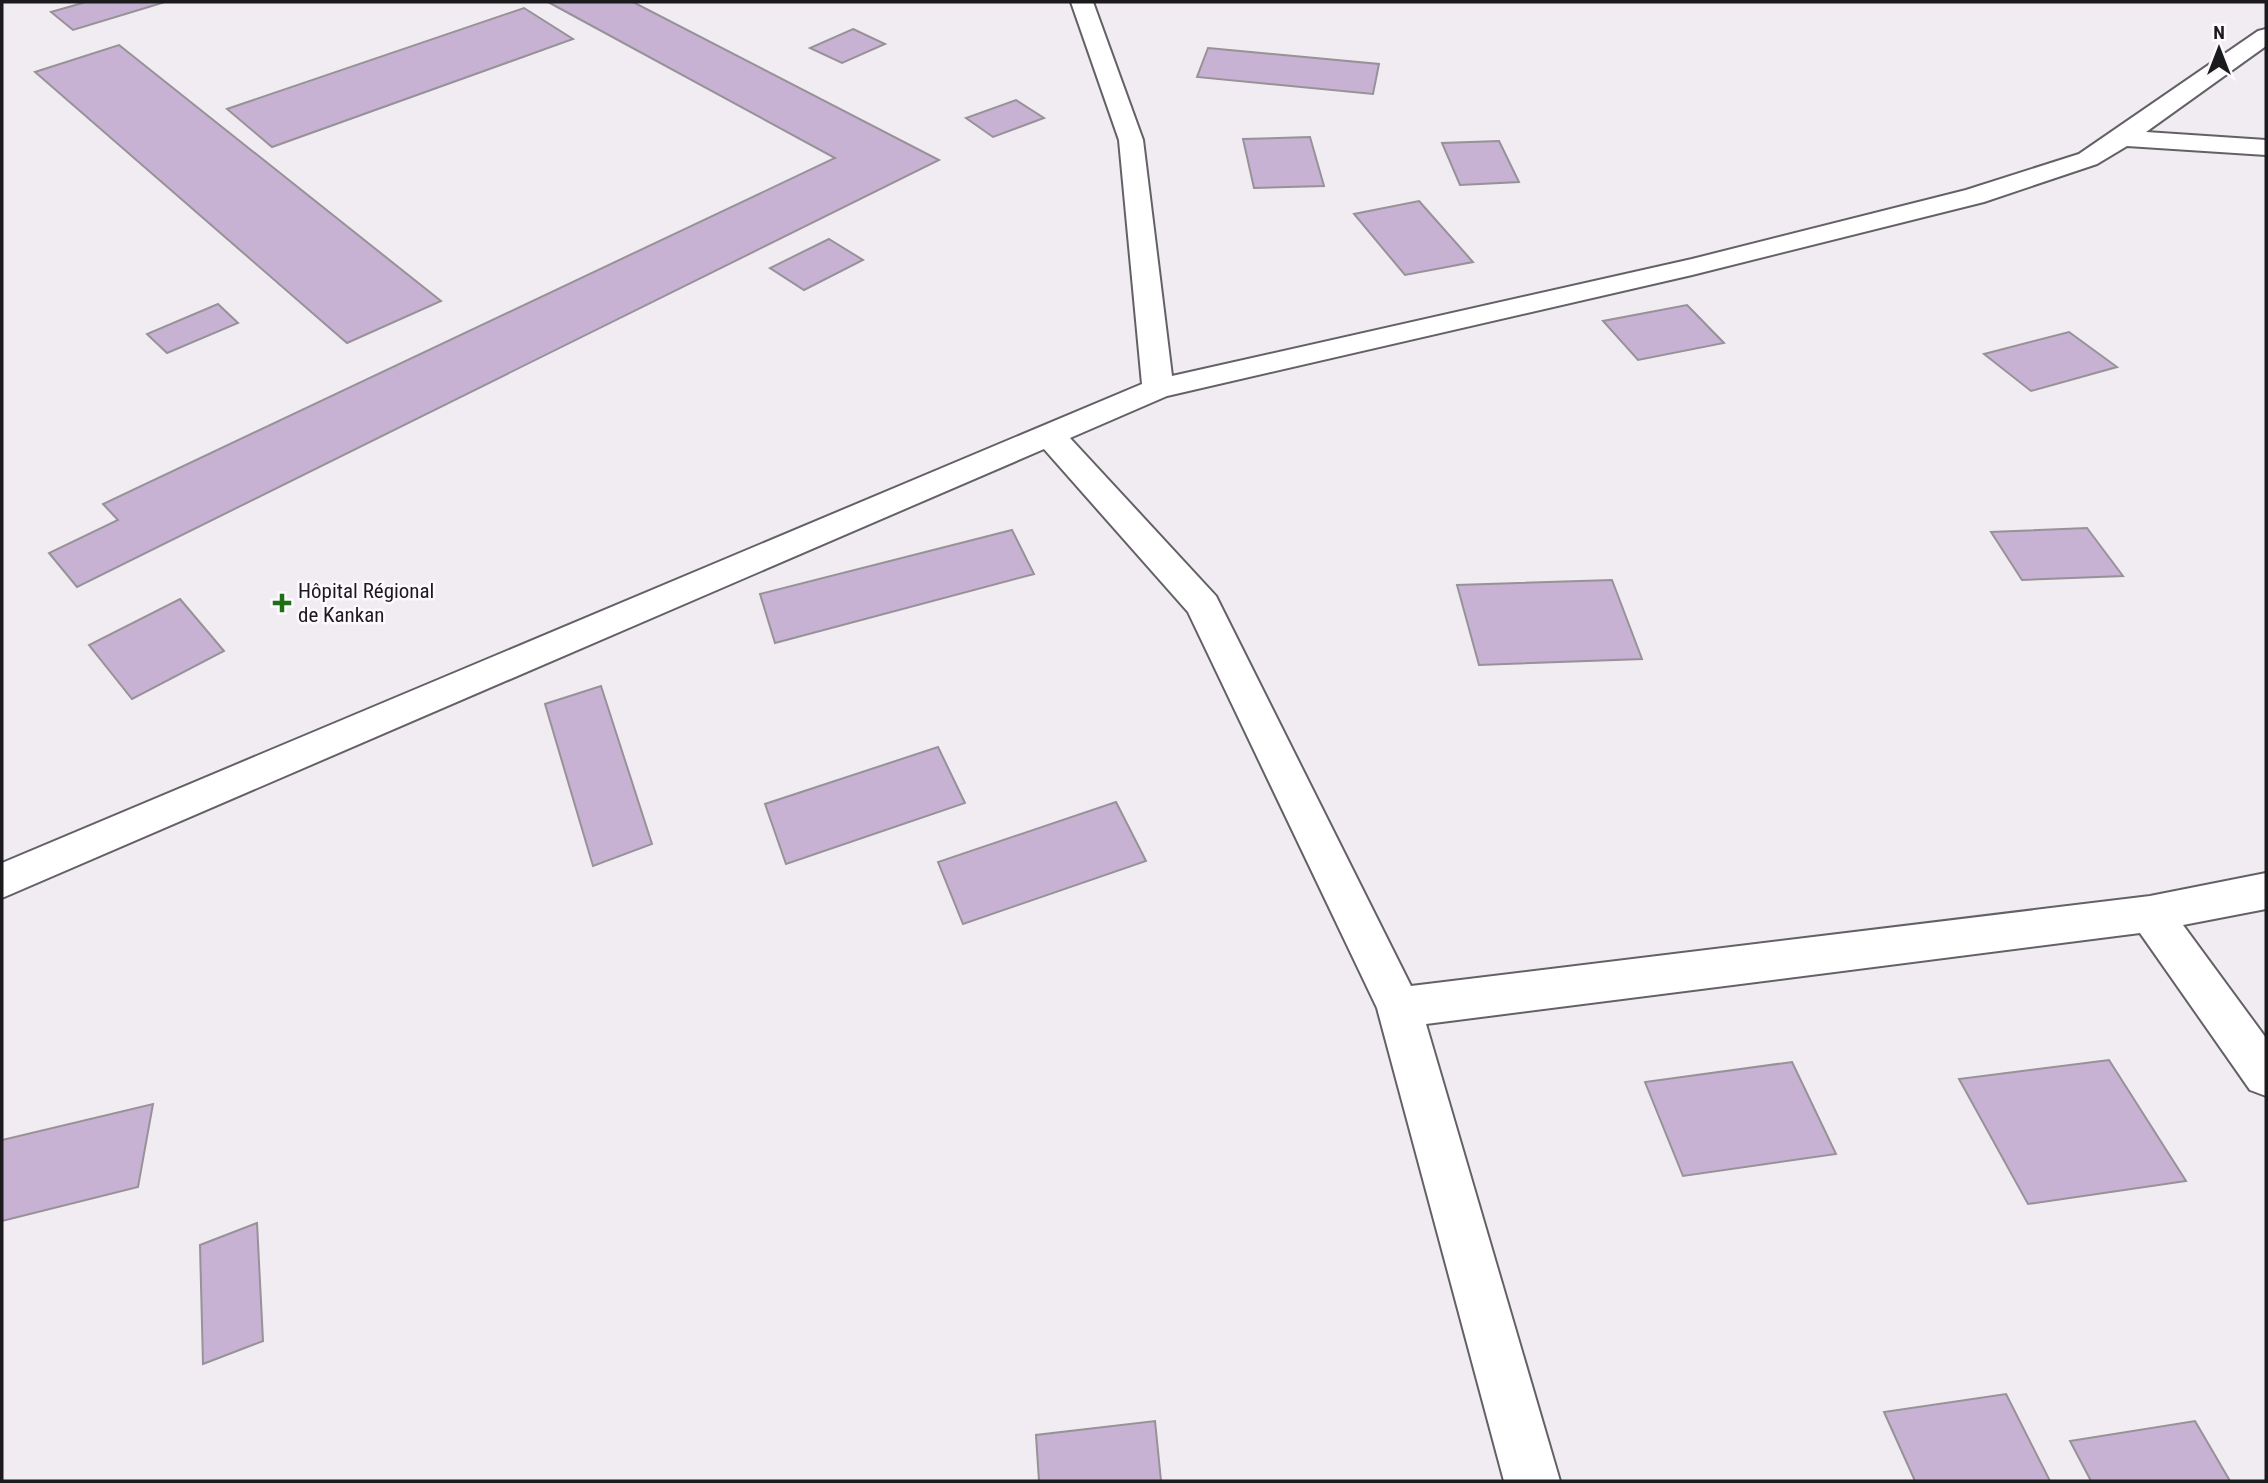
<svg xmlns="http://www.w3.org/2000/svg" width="2268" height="1483" font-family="'Roboto Condensed',sans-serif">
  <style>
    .building { fill: #c8b2d3; stroke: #969297; stroke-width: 2 }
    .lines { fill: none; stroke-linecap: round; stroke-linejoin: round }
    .street-casing { stroke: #646166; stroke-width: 4 }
    .street { fill: #fff; fill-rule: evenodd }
    .poi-dot { fill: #1e6f16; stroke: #fdf9ff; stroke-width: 2.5 }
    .labels { text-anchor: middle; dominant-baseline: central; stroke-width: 5; stroke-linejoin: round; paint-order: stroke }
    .poi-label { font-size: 21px; fill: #1b1a1c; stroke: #fdf9ff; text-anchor: start }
  </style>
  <rect width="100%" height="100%" fill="#f0ecf2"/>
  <g class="building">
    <path d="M86 2H165L73 30 51 12Z"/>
    <path d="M548 2H633L939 160 77 587 49 553 118 520 103 504 835 158Z"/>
    <path d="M524 8 573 39 272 147 227 109Z"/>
    <path d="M853 29 885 44 842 63 810 48Z"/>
    <path d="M119 45 441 301 347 343 35 72Z"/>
    <path d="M1208 48 1379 64 1373 94 1197 77Z"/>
    <path d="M1016 100 1044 118 993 137 966 118Z"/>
    <path d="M1310 137 1324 186 1254 188 1243 139Z"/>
    <path d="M1499 141 1519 182 1460 185 1442 143Z"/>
    <path d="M1419 201 1473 262 1405 275 1354 214Z"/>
    <path d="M829 239 863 260 804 290 770 268Z"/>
    <path d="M218 304 238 323 167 353 147 334Z"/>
    <path d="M1687 305 1724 343 1638 360 1603 321Z"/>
    <path d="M2069 332 2117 367 2031 391 1984 354Z"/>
    <path d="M2087 528 2123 576 2022 580 1991 532Z"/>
    <path d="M1012 530 1034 574 775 643 760 594Z"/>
    <path d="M1612 580 1642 659 1479 665 1457 585Z"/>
    <path d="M180 599 224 651 132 699 89 645Z"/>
    <path d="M601 686 652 844 593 866 545 704Z"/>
    <path d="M938 747 965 803 786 864 765 804Z"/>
    <path d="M1116 802 1146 861 963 924 938 862Z"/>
    <path d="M2109 1060 2186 1181 2028 1204 1959 1079Z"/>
    <path d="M1792 1062 1836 1154 1683 1176 1645 1082Z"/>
    <path d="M153 1104 138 1187 2 1221V1140Z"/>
    <path d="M257 1223 263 1341 203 1364 200 1245Z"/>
    <path d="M2006 1394 2050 1481H1915L1884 1412Z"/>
    <path d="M1155 1421 1161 1481H1039L1036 1435Z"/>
    <path d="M2195 1421 2230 1481H2091L2070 1441Z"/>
  </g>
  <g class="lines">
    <defs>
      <path id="street" d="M1071 2H1093L1143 140 1172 376 1692 259 1966 190 2079 154 2258 31 2266 29V46L2146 132 2266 140V155L2127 146 2097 164 1984 202 1692 275 1167 396 1070 438 1216 596 1411 986 2150 896 2266 873V909L2183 925 2266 1038V1096L2250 1090 2140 933 1426 1024 1560 1481H1504L1377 1008 1188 612 1044 449 2 898V863L1142 384 1119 140Z"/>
    </defs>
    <use href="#street" class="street-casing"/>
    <use href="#street" class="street"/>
  </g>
  <path class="poi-dot" d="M278.5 592.5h7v7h7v7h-7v7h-7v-7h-7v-7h7z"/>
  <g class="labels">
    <g class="poi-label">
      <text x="298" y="591">Hôpital Régional<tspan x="298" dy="24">de Kankan</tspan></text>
    </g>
  </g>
  <rect width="2268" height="1483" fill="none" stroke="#1b1a1c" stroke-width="7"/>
  <g transform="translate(2219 49)" stroke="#fdf9ff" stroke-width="5" paint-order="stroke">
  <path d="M0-5L12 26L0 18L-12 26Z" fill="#1b1a1c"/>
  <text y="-10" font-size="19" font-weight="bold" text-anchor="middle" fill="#1b1a1c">N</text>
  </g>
</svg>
